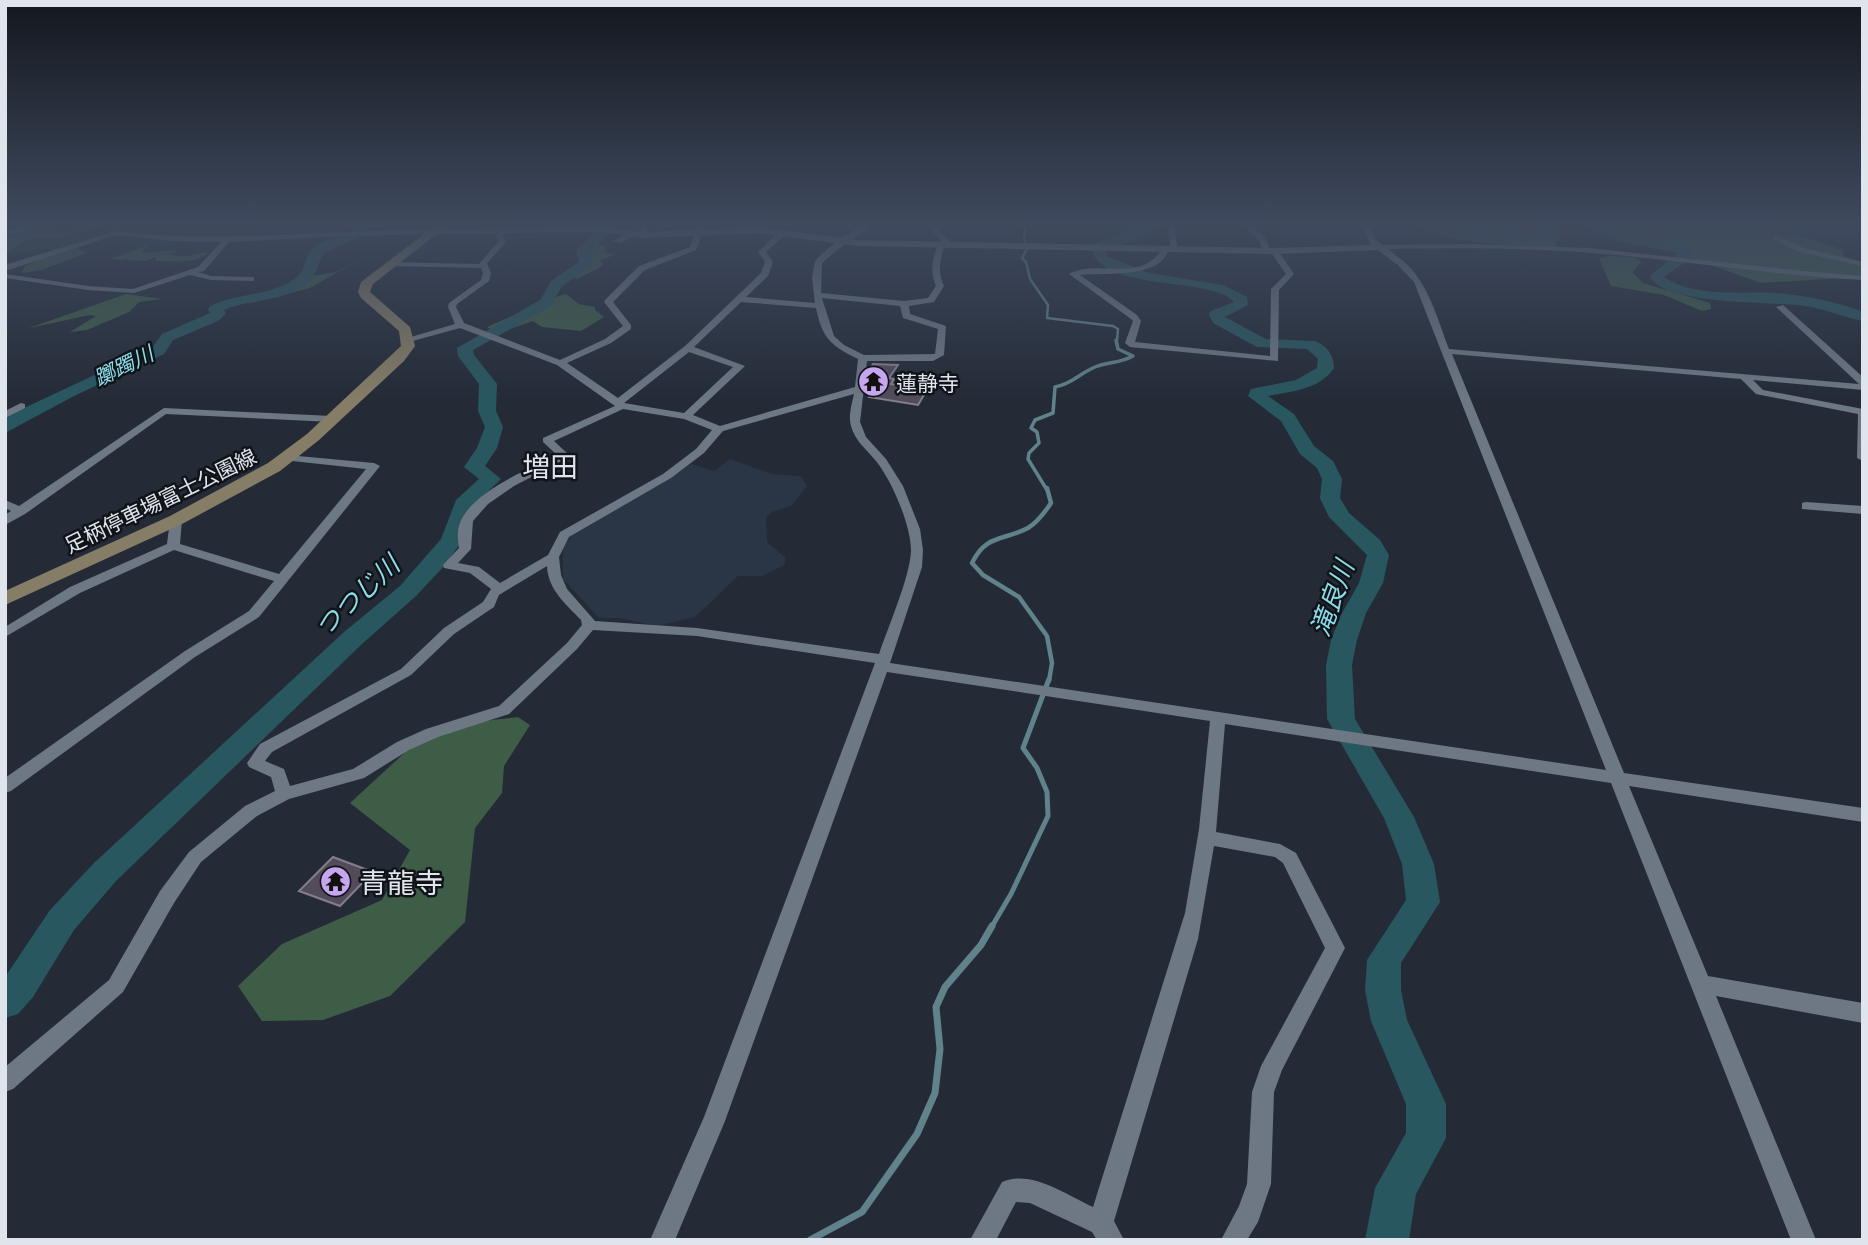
<svg xmlns="http://www.w3.org/2000/svg" width="1868" height="1245" font-family="'Exo 2','Noto Sans JP',sans-serif">
  <style>
    .built { fill: #2a3545 }
    .green { fill: #24422e }
    .forest { fill: #3e5d47 }
    .lines { fill: none; stroke-linecap: round; stroke-linejoin: round }
    .stream-far4 { stroke: #60828a; stroke-width: 2.5 }
    .stream-far3 { stroke: #60828a; stroke-width: 3.5 }
    .stream-far2 { stroke: #60828a; stroke-width: 4.5 }
    .stream-far1 { stroke: #60828a; stroke-width: 5 }
    .stream { stroke: #60828a; stroke-width: 7 }
    .river { fill: #29575f; fill-rule: evenodd }
    .building { fill: #524c5a; stroke: #847e8c; stroke-width: 2 }
    .minor { fill: #6e7784; fill-rule: evenodd }
    .tertiary { fill: #6e7784; fill-rule: evenodd }
    .secondary { fill: #867d67; fill-rule: evenodd }
    .labels { text-anchor: middle; dominant-baseline: central; stroke-width: 5; stroke-linejoin: round; paint-order: stroke }
    .far-water-label { font-size: 21px; font-style: italic; fill: #8bddeb; stroke: #101419 }
    .far-poi-label { font-size: 21px; fill: #e0e5ed; stroke: #101419; text-anchor: start }
    .far-street-label { font-size: 21px; fill: #e0e5ed; stroke: #101419 }
    .water-label { font-size: 26px; font-style: italic; fill: #8bddeb; stroke: #101419 }
    .quarter-label { font-size: 28px; fill: #e0e5ed; stroke: #101419 }
    .near-poi-label { font-size: 28px; fill: #e0e5ed; stroke: #101419; text-anchor: start }
  </style>
  <rect width="100%" height="100%" fill="#242b37"/>
  <path class="built" d="M730 459 772 474 801 476 807 486 791 506 772 512 766 518 767 542 786 558 784 565 762 576H738L695 617 657 626 619 618H599L563 579V546L573 535 691 464 714 471Z"/>
  <path class="green" d="M85 231 113 234 62 248 9 253C27 235 34 242 57 238 66 237 76 233 85 231Z"/>
  <g class="forest">
    <path d="M84 225H101L59 238 27 239 5 254V237C16 233 28 228 40 228 60 227 63 241 84 225Z"/>
    <path d="M1416 225H1507L1544 233 1560 248C1513 245 1458 246 1416 225Z"/>
    <path d="M1599 225H1794L1788 232 1843 250V256L1863 263V275L1858 277 1761 283Z"/>
    <path d="M595 244 606 246 604 252 615 255 599 260 603 264 601 267 577 279 571 275 584 259 582 251Z"/>
    <path d="M149 245 142 252C154 253 165 250 177 251L168 255 186 256 209 252C195 265 175 261 156 261V257L145 261 127 260 128 257 124 260 109 259Z"/>
    <path d="M76 247 87 253 41 270 22 273 25 266 56 252Z"/>
    <path d="M1609 256 1634 257 1641 262 1632 272 1643 283 1710 303 1711 309 1702 311 1664 295 1611 286 1599 258Z"/>
    <path d="M357 261 310 288 247 304 312 276 336 272Z"/>
    <path d="M126 294 162 299 139 302 129 312 87 330 70 332 96 316 90 315 29 328Z"/>
    <path d="M566 294 579 304 595 307V310L604 317 581 331 542 327 533 321 498 333 487 327 528 309 536 303Z"/>
    <path d="M518 717 530 725 504 766 502 793 475 828 465 922 390 996 323 1020 262 1021 238 986 282 944 382 900 410 850 350 803 413 745 466 723Z"/>
  </g>
  <g class="lines">
    <path class="stream-far4" d="M1026 225 1024 239 1027 249 1022 258 1026 262 1030 279 1048 305 1047 318 1113 326 1118 329 1117 341"/>
    <path class="stream-far3" d="M1047 490 1028 459 1029 453 1039 443 1037 432 1031 428 1035 420 1053 413 1055 387C1072 384 1080 373 1095 367 1108 362 1121 363 1133 356L1118 349 1116 340"/>
    <path class="stream-far2" d="M1047 488 1051 503C1045 512 1038 522 1028 528 1003 541 986 534 972 563L983 575 1019 597 1047 636 1052 663 1049 681"/>
    <path class="stream-far1" d="M991 928 1011 894 1048 816 1047 792 1037 768 1023 748 1049 679"/>
    <path class="stream" d="M810 1240 862 1212 917 1134 935 1093 940 1049 936 1007 945 987 981 945 992 926"/>
    <g class="river">
      <path d="M25 225H45L5 240V232Z"/>
      <path d="M346 225H363L364 235 325 252C318 259 319 272 309 281 286 303 251 298 224 310L226 314 218 321 173 340 164 354 76 395 5 433V417L152 348 162 334 210 313 208 309 210 306C235 294 263 296 288 283 310 271 300 263 312 250 321 239 339 237 352 233V229Z"/>
      <path d="M598 225H610L613 230 590 251 593 263 591 266 562 286 551 306 473 350 474 355 497 384 496 411 503 427 497 448 485 466 501 479 473 506 463 539 446 564 416 596 362 644 116 881 74 930 33 997 18 1014 5 1018V977L50 910 94 863 344 632 400 586 441 539 456 500 479 479 464 467 477 448 485 427 478 411 479 384 458 356 457 348 540 300 551 281 579 262 576 250 600 229Z"/>
      <path d="M1146 225H1162L1141 238 1106 249 1107 256 1149 273 1223 285 1247 297 1248 305 1225 317 1266 339 1315 341C1327 346 1334 355 1334 368 1319 390 1293 391 1268 396L1294 414 1314 446 1333 461 1342 479 1340 498 1349 513 1380 540 1389 555 1383 583 1366 613 1357 640 1352 665 1355 719 1414 817 1434 864 1440 902 1401 963V990L1407 1020 1446 1104V1138L1416 1194 1409 1240H1365L1375 1188 1406 1133V1104L1371 1021 1365 990 1367 960 1406 900 1402 864 1384 818 1327 719 1326 665 1331 640 1342 613 1359 583 1367 555 1329 517 1320 498 1322 479 1317 468 1300 454 1281 421 1248 396 1251 389 1296 380 1317 368 1318 359 1307 349 1257 347 1213 323 1209 314 1211 311 1234 302C1212 276 1107 293 1091 250L1096 243Z"/>
      <path d="M1452 225C1484 225 1514 236 1546 234L1534 225H1549L1561 235 1558 241 1554 242 1525 243Z"/>
      <path d="M1584 225H1602L1625 235 1688 247 1693 255 1691 258 1664 277C1694 298 1742 291 1777 293 1806 296 1835 301 1863 312V321C1843 317 1825 309 1805 306 1775 301 1662 306 1650 276L1678 253 1618 241Z"/>
    </g>
  </g>
  <g class="building">
    <path d="M873 364 898 365 889 378 894 379 891 384 927 390 918 405 869 397 872 391H866L871 380H867L868 373Z"/>
    <path d="M333 857 373 872 340 906 299 891Z"/>
  </g>
  <g class="lines">
    <g class="minor">
      <path d="M26 225H37L5 236V232Z"/>
      <path d="M593 225H600L602 230 598 232 506 233 503 236 506 242 487 263 491 273 489 281 457 304 456 307 464 323 560 360 605 339 623 326 604 302 605 300 639 266 690 247 698 225H705L696 250 645 270 613 302 631 325V329L611 343 567 363 618 398 685 346 761 273 765 262 758 252 781 230 788 232 766 252 773 262 768 276 746 297 815 303 812 278 815 261C828 247 854 225 873 225L836 251 822 263 821 293 904 301 928 298 936 286C929 270 933 258 938 243L942 241 931 231 934 225H941L939 231 952 243 945 244C940 259 937 271 944 286L934 302 909 306 910 314 946 326 944 355 933 361H867L860 422 866 437 886 459 903 486 920 529 923 550 922 567 890 663 1606 770 1414 282 1395 262 1402 260C1428 281 1437 318 1449 349L1859 384 1776 307 1783 305 1863 377V390L1753 380 1763 390 1863 409V461L1857 458 1858 414 1756 394 1741 379 1452 354 1624 773 1863 808V822L1629 786 1708 976 1863 1003V1023L1716 996 1816 1240H1791L1611 783 1225 724 1216 832 1280 844 1296 853 1345 948 1282 1070 1274 1092 1271 1184 1258 1222 1247 1240H1221L1239 1206 1247 1184 1252 1092 1261 1066 1325 948 1283 863 1275 857 1214 846 1198 939 1114 1221 1124 1240H1097L1092 1232 1030 1203 1016 1202 996 1240H970L1002 1182C1031 1169 1067 1195 1093 1207L1185 913 1199 829 1210 721 887 672 725 1121 675 1240H650L704 1117 875 663 697 636 593 630 577 649 509 714 438 737 409 750 364 778 289 799 257 816 201 862 174 903 123 992 13 1089 5 1092V1067L109 980 160 891 189 852 245 806 275 791 271 777 249 767 247 763 260 744 401 669 444 628 483 602 491 589 470 573 444 568 443 565 459 548C458 541 457 533 459 526 468 493 529 469 557 455L543 442V438L615 406 557 365 460 328 409 342 404 339 455 324 448 307 449 303 481 280 483 273 481 268 389 266H386V262L479 264 499 241 495 236 498 233 341 236 229 242 204 271 198 272 211 276 251 277H254V281L211 280 190 275 134 293 88 290 5 278V274L88 286 133 289 198 267 221 242 173 241 115 235 118 231C193 241 267 235 342 232 426 229 510 228 594 228ZM822 298 900 306 903 318 938 329 935 354 864 355 844 345 834 336ZM741 302 816 308C822 338 831 346 858 359L855 387 720 426 693 415 745 366 694 347ZM689 352 733 367 684 413 624 403ZM854 394C852 403 848 416 851 426 855 441 866 449 876 461 892 481 911 525 911 551 910 577 888 627 879 654L697 628 595 621 567 589 561 575 559 557 569 537 671 478 704 453 723 431ZM623 409 684 419 712 430 696 449 663 474 560 532 548 555 500 583 479 567 458 563 471 549 473 521 488 504 514 486 568 458V454L554 441ZM547 566C548 590 566 604 581 620L582 625 567 643 499 706 426 729 397 742 353 769 290 786 284 769 265 761 272 752 411 675 454 634 494 607 499 595Z"/>
      <path d="M643 225H650L644 237H638Z"/>
      <path d="M1167 225H1174L1178 251 1171 249Z"/>
      <path d="M1244 225H1251L1265 238 1271 251 1277 249 1294 274 1279 290 1278 361 1130 347 1125 343 1133 321 1131 319 1069 274C1099 258 1142 285 1163 247H1169C1164 280 1104 272 1080 275L1137 315 1141 321 1135 342 1270 356 1271 289 1286 274 1270 251 1264 253 1259 241Z"/>
      <path d="M628 233 635 235 620 243 613 241Z"/>
      <path d="M1776 235 1804 248 1863 262V266L1799 252 1773 239Z"/>
      <path d="M1469 244 1589 248 1802 271 1863 276V280C1772 275 1683 260 1592 253 1521 247 1450 248 1379 249L1375 247 1379 245Z"/>
      <path d="M21 403 25 404V408L5 418V411Z"/>
      <path d="M164 408 332 416 337 419 332 422 166 414 25 514 5 525V515L11 511 5 508V500L19 506Z"/>
      <path d="M287 455 374 463 380 466 259 617 195 657 11 791 5 793V778L185 651 249 611 274 581 174 550 80 593 5 637V627L70 587 167 544 170 520 176 516 182 520 180 544 279 574 366 469 283 460V456Z"/>
      <path d="M1806 502 1863 506V514L1802 509V503Z"/>
    </g>
    <g class="tertiary">
      <path d="M1361 225H1370L1375 239 1402 260V264H1396L1378 250 1274 254 857 246 759 233 642 238 594 230 598 227 642 232 759 227 858 240 1274 248 1371 245Z"/>
      <path d="M115 231 122 233 5 271V265Z"/>
    </g>
    <path class="secondary" d="M436 225H448L373 284 370 292 410 327 415 346 404 361 319 440 280 471 182 524 5 605V591L170 516 268 463 307 434 401 346 399 331 361 298 358 292 361 282Z"/>
  </g>
  <linearGradient id="sky" x2="0" y2="1"><stop stop-color="#14181e"/><stop offset="0.56" stop-color="#3f4a5e"/><stop offset="1" stop-color="#3f4a5e" stop-opacity="0"/></linearGradient>
  <rect width="1868" height="400" fill="url(#sky)"/>
  <defs>
    <symbol id="temple-disc" viewBox="-11 -11 22 22"><circle r="9.5" fill="#c7a6f0" stroke="#101419"/><path d="M0-6L5-2H3V0L6.5 2.5H4V6H1.5V3h-3V6H-4V2.5H-6.5L-3 0V-2H-5Z" fill="#111"/></symbol>
  </defs>
  <g fill-rule="evenodd">
    <use href="#temple-disc" x="856" y="364" width="35" height="35"/>
    <use href="#temple-disc" x="318" y="864" width="35" height="35"/>
  </g>
  <g class="labels">
    <g class="far-water-label">
      <text transform="translate(123 365) rotate(-26)">躑躅川</text>
    </g>
    <g class="far-poi-label">
      <text x="896" y="382">蓮静寺</text>
    </g>
    <g class="far-street-label">
      <text transform="translate(160 500) rotate(-26)">足柄停車場富士公園線</text>
    </g>
    <g class="water-label">
      <text transform="translate(356 595) rotate(-43)">つつじ川</text>
      <text transform="translate(1331 598) rotate(-70)">滝良川</text>
    </g>
    <g class="quarter-label">
      <text x="550" y="466">増田</text>
    </g>
    <g class="near-poi-label">
      <text x="359" y="882">青龍寺</text>
    </g>
  </g>
  <rect width="1868" height="1245" fill="none" stroke="#e0e5ed" stroke-width="14"/>
</svg>
